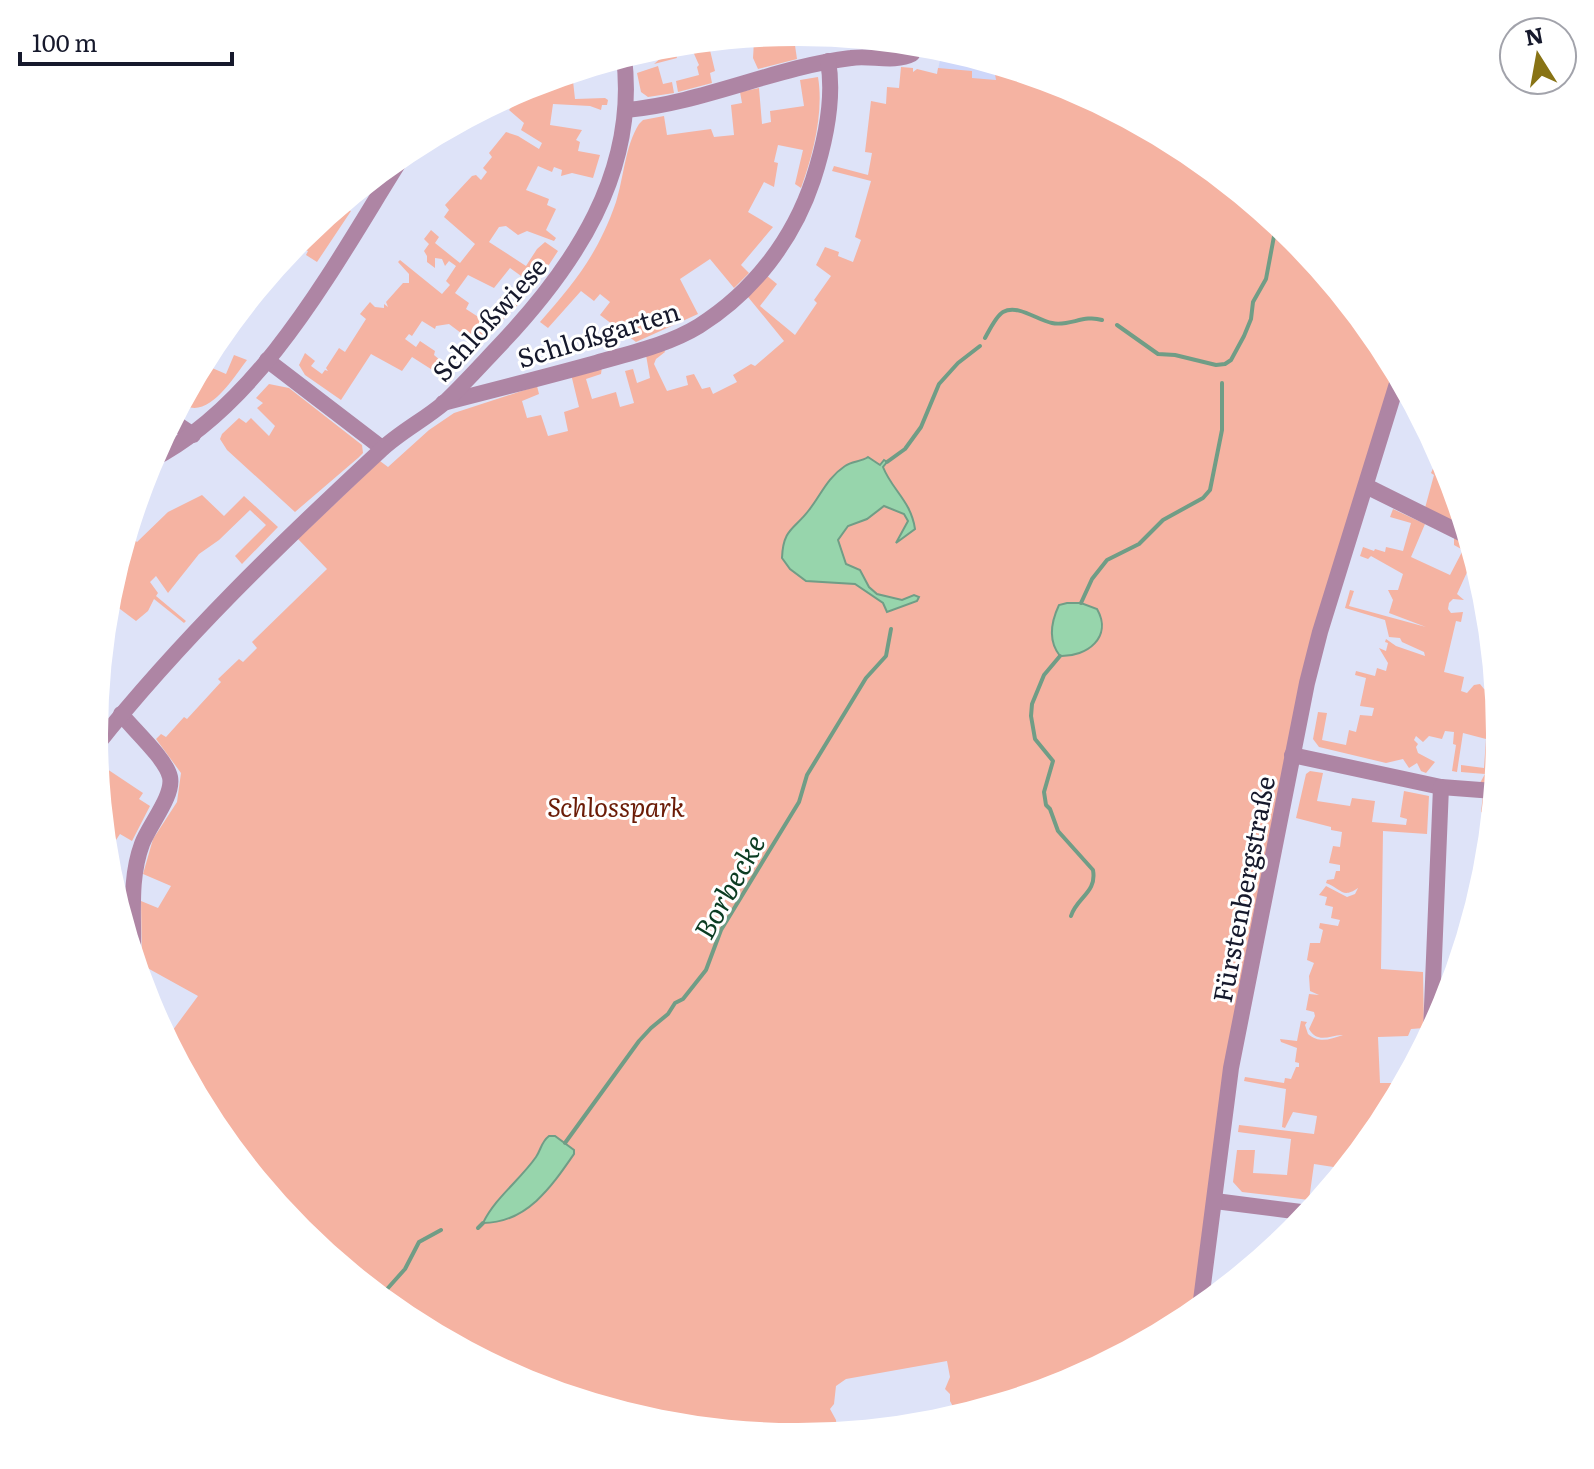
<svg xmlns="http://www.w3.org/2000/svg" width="1594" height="1469" font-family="Literata,serif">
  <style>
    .built { fill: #ced7fa }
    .green { fill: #f5b3a2 }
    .water { fill: #97d5ac; stroke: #709d86; stroke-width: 2 }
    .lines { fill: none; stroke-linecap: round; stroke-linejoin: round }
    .stream { stroke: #709d86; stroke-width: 4 }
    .minor { stroke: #ae85a4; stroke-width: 16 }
    .labels { text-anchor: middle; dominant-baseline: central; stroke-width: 6; stroke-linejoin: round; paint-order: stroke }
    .street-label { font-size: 26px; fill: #16192c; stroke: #fff }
    .park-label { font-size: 26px; font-style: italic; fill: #6b1c07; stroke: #fff }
    .water-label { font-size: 28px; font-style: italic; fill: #0b3c22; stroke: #fff }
  </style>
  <rect width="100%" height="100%" fill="#dee3f8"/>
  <path class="built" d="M925 45 1009 68 1005 83 937 75 940 60 927 55Z"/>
  <g class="green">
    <path d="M793 32 797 59 758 69 753 58 754 41 774 34Z"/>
    <path d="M718 40 719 43 709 46 715 71 710 73 712 83 678 92 676 81 699 75 697 67 699 65 691 47 675 51 677 58 654 64 662 57 657 46Z"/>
    <path d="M658 66 663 84 672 82 674 93 648 97 641 92 637 73Z"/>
    <path d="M1002 66 1066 86 1188 151 1294 238 1381 345 1399 377 1320 632 1253 950 1200 1308 1187 1319 1065 1384 958 1416 950 1401V1394L945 1389 950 1377 947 1361 846 1379 836 1386 834 1404 830 1409 836 1420 837 1433 797 1437 660 1423 528 1383 406 1318 300 1231 213 1124 167 1038 198 996 142 965 141 901 158 908 171 886 143 874 153 839 177 802 181 773 156 739 161 734 166 737 184 717 187 719 221 682 218 679 239 659 243 662 257 648 252 642 327 569 298 539 380 461 388 467 429 430 454 413 537 386 539 394 522 401 527 418 541 415 548 436 568 431 564 412 579 407 571 374 602 367 601 374 586 379 592 399 616 392 620 407 634 403 625 371 633 369 637 383 650 378 646 355 663 347 665 352 656 359 654 364 667 391 688 385 686 376 694 374 702 389 710 387 713 394 737 382 733 375 751 364 755 366 784 341 748 297 766 275 777 284 760 306 795 335 817 303 814 300 831 276 816 265 825 247 839 252 838 256 853 262 861 240 855 237 871 181 832 171 834 166 868 175 872 153 865 152 871 101 886 104 887 87 899 88 901 67 913 68V72L917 69 937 74 938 68 972 71V78L996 80 995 74 1002 69Z"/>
    <path d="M572 72 575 99 605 98 608 100 607 105H602L601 110 590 106 553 104 550 125 582 130 576 140 580 142 578 151 600 155 593 178 572 173 561 176 562 170 554 167 552 172 538 166 526 190 549 199 547 205 556 209 546 230 556 238 554 241 527 231 518 235 506 226 499 227 489 242 526 266 537 249 545 242 558 251 535 286 510 268 494 288 468 275 455 293 469 303 466 309 483 320 501 297 519 304 477 345 449 324 436 326 435 329 422 321 412 336 409 334 405 339 416 347 420 341 435 351 434 355 441 361 434 371 412 357 402 371 371 354 341 400 305 375 299 365 305 353 315 361 311 366 322 374 325 370 328 371 326 368 339 348 345 352 366 319 360 314 370 302 375 307 384 308V304L388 307 386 302 403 283H409V274L398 262 400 260 442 294 450 285 446 281 456 266 449 261 445 266 442 259 435 258V268L427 262V256L424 251 429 244 424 239 431 230 439 237 435 243 460 263 475 244 444 217 449 210 445 205 472 176 476 175 481 180 487 172 483 168 492 157 489 153 506 132 518 136 539 149 542 143 521 130 524 123 509 110 519 98 525 99 531 92 530 85Z"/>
    <path d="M818 77C824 112 813 155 801 188L795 184 803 150 778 145 774 162 778 163 774 187 764 182 748 212 773 227 741 265 749 273 734 288 710 259 680 279 698 314 636 342 600 315 610 302 600 294 594 301 581 291 548 328 540 322C575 282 598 254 616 202 624 177 625 146 639 124L643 120 664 116 667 135 711 129 714 137 734 135 731 105 742 103 740 92 759 88 762 124 771 122 770 111 804 106 800 80Z"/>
    <path d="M339 206 351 211 317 262 306 255 308 251 305 250 313 231 310 230 323 219 329 222Z"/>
    <path d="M234 355 247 360C234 377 210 417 186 406L192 390 189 388 205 360 203 364 226 374Z"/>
    <path d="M269 384 289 388 362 445 363 453 358 458 295 512 227 450 220 439 222 434 239 418 246 423 251 418 269 436 275 426 257 408 263 403 256 398Z"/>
    <path d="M1439 455 1446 466 1464 526 1425 508 1434 475 1431 473Z"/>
    <path d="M202 495 224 516 244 496 278 527 242 564 235 556 266 525 250 510 219 540 199 554 168 593 156 576 150 582 158 593 156 596 186 621 184 623 154 599 148 611 136 621 116 606 106 618 108 597 126 537 129 535 137 542 168 512Z"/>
    <path d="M1393 509 1425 524 1411 557 1450 575 1463 550 1454 545V538L1467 544 1464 555 1470 546 1474 557 1457 594 1464 600 1453 599 1449 603 1448 609 1451 613 1463 612 1461 622 1456 621 1444 672 1464 677 1461 691 1467 693 1474 685 1480 684 1484 689 1490 690 1495 687 1499 728 1496 725 1493 746H1498L1496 773H1493L1495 777 1485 873 1486 814 1481 812 1483 795 1480 783 1485 774 1461 772V765L1484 768 1486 739 1463 733 1457 772 1452 771 1456 745 1453 744 1454 732 1445 731 1442 739 1429 736 1423 742 1416 736 1414 740 1418 744 1416 747 1418 753 1435 762 1426 773 1421 771 1417 763 1409 768 1403 759 1386 763 1319 747 1313 739 1318 712 1327 713 1322 740 1346 745 1349 730 1356 732 1360 715 1372 716 1374 708 1360 706 1366 678 1355 675 1356 671 1375 676 1377 668 1386 671 1388 663 1379 648 1386 651 1388 643 1385 642 1386 639 1396 646 1425 656 1424 652 1402 642 1400 638 1389 637 1385 620 1345 608 1350 590 1354 591 1349 606 1426 627 1389 613 1393 600 1388 590H1398L1403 574 1371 556 1368 559 1360 556 1363 547 1374 551 1375 549 1385 552 1386 547 1403 551 1411 523 1390 517Z"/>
    <path d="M98 763 143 793 139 799 150 806 132 841 120 834 112 846 107 842V823L102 815Z"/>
    <path d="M1310 771 1323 773 1317 801 1350 806 1352 798 1375 801 1372 822 1406 825 1407 819 1400 817 1404 791 1429 796 1427 834 1383 831 1381 969 1423 972 1424 1028 1411 1029 1408 1036 1378 1037 1380 1083H1403L1396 1098H1389C1388 1128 1359 1152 1340 1175V1168L1314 1164 1309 1200 1242 1192 1233 1182 1237 1150H1255L1253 1173 1287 1175 1291 1139 1238 1132 1239 1125 1314 1134 1317 1116 1293 1112 1285 1128 1282 1127 1286 1089 1244 1081 1245 1077 1284 1083 1285 1078 1291 1079 1296 1067H1299V1063L1295 1062 1297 1048 1281 1042 1280 1039 1297 1041 1301 1021 1307 1022 1305 1025 1308 1034C1320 1044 1330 1039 1343 1035 1332 1034 1318 1045 1309 1029L1315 1016 1314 1012 1306 1010 1309 994 1319 995 1310 991 1309 976 1314 963 1307 960 1310 943H1320L1323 930 1319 928 1320 923 1338 926 1340 920 1331 918 1333 907 1325 905 1327 897 1319 895 1326 886 1347 897 1355 894 1358 888C1342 899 1342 889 1326 883L1327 880 1334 879 1336 871H1340V865L1329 863 1333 846 1340 847 1342 832 1331 830V827L1296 818 1306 774Z"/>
  </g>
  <g class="water">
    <path d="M868 457 880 465 884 460 887 462 883 467C892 490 911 501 915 529L896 543 908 521 904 514 884 506 867 519 848 526 838 540 846 564 860 570 869 587 877 594 902 600 914 595 919 597 917 601 887 612 883 603 855 584 806 581 790 569 782 558C783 528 795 529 809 510 821 495 827 478 845 466 852 461 861 462 868 457Z"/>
    <path d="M1067 603H1081L1097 609C1113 637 1087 657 1060 656 1048 641 1051 622 1059 605Z"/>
    <path d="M549 1136H555L574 1150V1154C552 1186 527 1223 483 1223 495 1198 520 1180 536 1157 541 1150 541 1142 549 1136Z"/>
  </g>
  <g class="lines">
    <g class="stream">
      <path d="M1117 325 1158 354 1175 355 1216 365 1225 364 1231 360 1244 336 1251 319 1253 302 1266 279 1275 231"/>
      <path d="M985 338C989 331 996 316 1003 312 1018 304 1037 320 1052 323 1069 327 1084 314 1102 320"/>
      <path d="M887 462 905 449 921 427 939 384 958 363 980 346"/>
      <path d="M1081 603 1092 579 1107 560 1139 544 1163 520 1203 498 1210 490 1222 430V383"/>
      <path d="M1060 656 1044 675 1032 704 1031 716 1035 739 1053 761 1044 792 1046 805 1050 809 1058 831 1093 870C1097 893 1077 897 1071 916"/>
      <path d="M565 1143 639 1041 651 1028 668 1014 675 1003 683 999 706 970 721 930 799 802 807 775 866 678 886 656 891 629"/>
      <path d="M478 1228 483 1223"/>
      <path d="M380 1297 405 1269 419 1242 441 1230"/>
    </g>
    <g class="minor">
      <path d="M626 110C703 103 775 67 851 58 870 55 895 63 912 54L916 44"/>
      <path d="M267 360 382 448"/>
      <path d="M443 403C494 390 545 377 596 363 630 353 668 345 699 326 753 292 793 240 813 180 825 143 835 100 828 61"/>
      <path d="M172 421 193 435"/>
      <path d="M151 460C265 402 339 256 406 151"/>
      <path d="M1366 486 1467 536"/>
      <path d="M121 714C134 730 166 759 170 777 174 796 149 825 142 844 129 879 134 916 133 953"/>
      <path d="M96 746C181 639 281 543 381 450 400 432 424 420 444 403 463 385 481 365 499 346 575 266 638 172 624 57"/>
      <path d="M1292 755 1441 787 1494 791"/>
      <path d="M1431 1031 1441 787"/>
      <path d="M1215 1201 1309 1213"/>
      <path d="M1200 1308 1231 1068 1307 683 1320 632 1399 377"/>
    </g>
  </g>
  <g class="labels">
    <g class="street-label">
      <text transform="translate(488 318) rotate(-48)">Schloßwiese</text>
      <text transform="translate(598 333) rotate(-17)">Schloßgarten</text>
      <text transform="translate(1242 889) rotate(-79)">Fürstenbergstraße</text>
    </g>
    <g class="park-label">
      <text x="616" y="805">Schlosspark</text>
    </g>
    <g class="water-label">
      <text transform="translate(728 886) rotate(-61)">Borbecke</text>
    </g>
  </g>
  <path d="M0 0H1594V1469H0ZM796 46H798A688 688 0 0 1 1486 734V735A688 688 0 0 1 798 1423H796A688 688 0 0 1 108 735V734A688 688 0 0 1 796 46Z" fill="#fff" fill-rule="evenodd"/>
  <g transform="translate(1538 56) rotate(349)"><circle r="38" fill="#ffffff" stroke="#a2a3ab" stroke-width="2"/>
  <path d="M0-6L14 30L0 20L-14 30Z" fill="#887315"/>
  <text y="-12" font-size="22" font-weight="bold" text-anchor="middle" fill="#16192c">N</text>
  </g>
  <path d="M20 52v12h212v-12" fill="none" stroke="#16192c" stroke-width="4"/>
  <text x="32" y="52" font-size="24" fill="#16192c" stroke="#ffffff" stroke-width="6" paint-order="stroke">100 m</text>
</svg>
